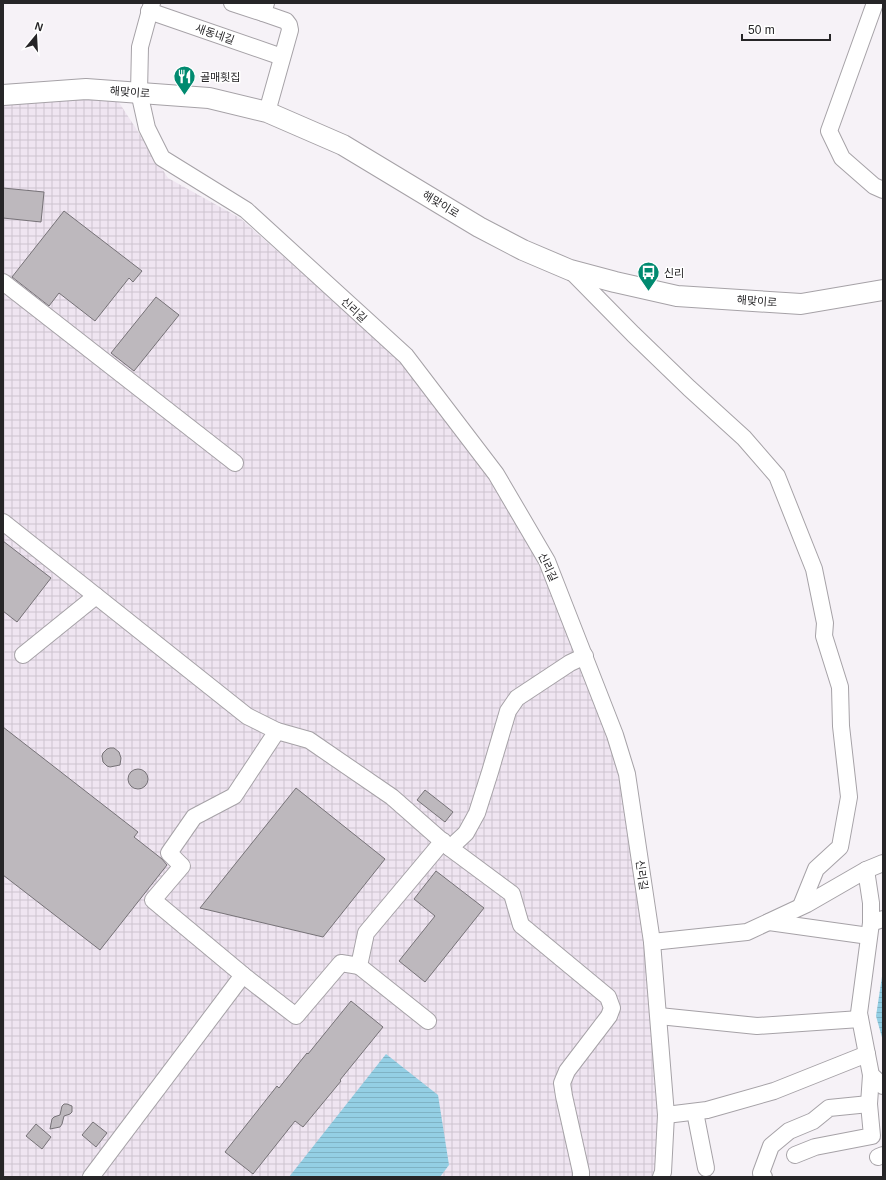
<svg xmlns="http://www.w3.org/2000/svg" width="886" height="1180" font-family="Helvetica,'Noto Sans KR',sans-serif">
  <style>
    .industrial { fill: url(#industrial-grid) }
    .water { fill: url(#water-rules) }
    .building { fill: #bdb8bd; stroke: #767277 }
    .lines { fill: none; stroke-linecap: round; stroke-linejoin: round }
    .minor-casing { stroke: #a6a2a7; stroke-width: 18 }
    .major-casing { stroke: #a6a2a7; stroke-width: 22 }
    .minor { stroke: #fff; stroke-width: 16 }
    .major { stroke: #fff; stroke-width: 20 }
    .labels { text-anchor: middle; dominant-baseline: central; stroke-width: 3; stroke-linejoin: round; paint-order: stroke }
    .street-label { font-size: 11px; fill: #262527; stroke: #fff }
    .poi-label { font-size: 11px; fill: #262527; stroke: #fff; text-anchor: start }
  </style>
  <defs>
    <pattern id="industrial-grid" width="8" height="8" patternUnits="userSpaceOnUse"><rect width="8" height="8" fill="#efe5f1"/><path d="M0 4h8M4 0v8" fill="none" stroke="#cdc4cf"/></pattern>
    <pattern id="water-rules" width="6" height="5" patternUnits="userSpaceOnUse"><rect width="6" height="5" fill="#94cfe4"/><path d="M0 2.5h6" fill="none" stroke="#7fb2c4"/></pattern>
  </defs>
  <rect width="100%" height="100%" fill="#f6f2f7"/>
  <path class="industrial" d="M111 90 168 178 240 218 401 361 504 499 537 561 582 656 626 768 649 944 660 1146 655 1177H3V95Z"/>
  <g class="water">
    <path d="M883 970V1041L876 1016Z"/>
    <path d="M386 1054 438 1095 449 1165 440 1177H289Z"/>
  </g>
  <g class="building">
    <path d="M3 188 44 192 41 222 3 218Z"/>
    <path d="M64 211 142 271 133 282 129 278 95 321 59 293 49 306 12 277Z"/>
    <path d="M156 297 179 315 134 371 111 353Z"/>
    <path d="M3 541 51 578 17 622 3 611Z"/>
    <path d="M3 727 138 832 134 837 162 859 167 865 100 950 3 875Z"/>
    <path d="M110 748H114L119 752 121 758 120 765 110 767 107 766 103 762 102 756 103 753 107 749Z"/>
    <circle cx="138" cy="779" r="10"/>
    <path d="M296 788 385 859 323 937 200 908Z"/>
    <path d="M425 790 453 812 445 822 417 800Z"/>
    <path d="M436 871 484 908 425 982 399 961 435 916 414 899Z"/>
    <path d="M351 1001 383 1027 340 1080 341 1081 303 1127 295 1121 253 1174 225 1152 277 1086 279 1088 307 1053 308 1054Z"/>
    <path d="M64 1104H67L72 1106V1112L70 1114 64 1116 62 1124 60 1127 50 1129 52 1119 54 1117 60 1115 62 1106Z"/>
    <path d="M93 1122 107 1133 96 1147 82 1135Z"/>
    <path d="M36 1124 51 1137 42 1149 26 1136Z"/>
  </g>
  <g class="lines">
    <defs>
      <g id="minor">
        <path d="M152 3 140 47 139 92 147 128 162 158 246 210 406 356 496 474 547 561 615 735 627 774 652 942 666 1115 663 1172 661 1177"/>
        <path d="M232 3 263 13"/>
        <path d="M266 3 263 13 286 21 289 25 290 30 267 112"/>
        <path d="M875 3 829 131 842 158 874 186 883 190"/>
        <path d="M149 11 282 57"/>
        <path d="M570 270 633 334 689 388 744 438 777 476 814 569 825 623 824 636 840 687 841 726 849 797 840 847 816 869 801 906"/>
        <path d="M3 282 235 463"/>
        <path d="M3 522 247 716 277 731 309 740 392 797 450 848 512 894 521 925 608 997 612 1008 609 1016 567 1071 562 1083 564 1096 581 1172V1177"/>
        <path d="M23 655 96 596"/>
        <path d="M277 731 234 796 194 817 169 853 182 866 153 900 243 975 296 1016 341 963 359 966"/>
        <path d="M450 848 466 833 477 813 490 772 508 711 517 698 570 663 585 656"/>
        <path d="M866 870 871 903V923"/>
        <path d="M883 919 871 923 859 1013 871 1075 883 1086"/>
        <path d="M769 922 869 936"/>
        <path d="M652 942 747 932 807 904 866 870 883 863"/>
        <path d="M659 1016 757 1026 860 1019"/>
        <path d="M428 1021 359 966 366 933 443 841"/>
        <path d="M695 1112 706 1168"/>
        <path d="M666 1115 707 1110 774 1091 867 1054"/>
        <path d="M795 1155 815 1147 872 1136 869 1104 871 1075"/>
        <path d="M878 1157 883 1155"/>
        <path d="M91 1177 243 975"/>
        <path d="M764 1177 761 1173 771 1146 789 1131 813 1121 829 1108 869 1104"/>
      </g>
      <path id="major" d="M3 95 86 89 209 98 267 112 343 145 479 227 523 250 570 270 615 282 677 296 801 304 883 290"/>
    </defs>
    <use href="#minor" class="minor-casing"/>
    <use href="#major" class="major-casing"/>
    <use href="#minor" class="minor"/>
    <use href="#major" class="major"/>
  </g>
  <defs>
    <symbol id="restaurant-pin" viewBox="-11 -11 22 30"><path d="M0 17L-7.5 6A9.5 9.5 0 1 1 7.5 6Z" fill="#018a70" stroke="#fff"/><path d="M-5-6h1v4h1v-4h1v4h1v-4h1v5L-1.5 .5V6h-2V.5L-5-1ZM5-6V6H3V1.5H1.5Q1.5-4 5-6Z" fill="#fff"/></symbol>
    <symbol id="bus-pin" viewBox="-11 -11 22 30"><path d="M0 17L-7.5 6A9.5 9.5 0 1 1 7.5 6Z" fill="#018a70" stroke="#fff"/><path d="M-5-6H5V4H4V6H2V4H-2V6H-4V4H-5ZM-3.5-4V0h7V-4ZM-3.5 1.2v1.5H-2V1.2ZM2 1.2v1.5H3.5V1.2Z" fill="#fff"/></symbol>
  </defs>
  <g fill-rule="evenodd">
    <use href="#restaurant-pin" x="172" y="64" width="25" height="34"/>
    <use href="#bus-pin" x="636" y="260" width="25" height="34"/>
  </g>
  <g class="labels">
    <g class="street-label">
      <text transform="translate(215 34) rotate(19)">새동네길</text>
      <text transform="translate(130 92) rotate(4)">해맞이로</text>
      <text transform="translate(441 204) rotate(31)">해맞이로</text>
      <text transform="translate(757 301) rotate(4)">해맞이로</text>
      <text transform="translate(354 310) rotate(43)">신리길</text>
      <text transform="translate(548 567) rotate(65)">신리길</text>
      <text transform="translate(642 875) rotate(82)">신리길</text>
    </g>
    <g class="poi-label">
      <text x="200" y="77">골매횟집</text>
      <text x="664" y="273">신리</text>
    </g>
  </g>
  <rect width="886" height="1180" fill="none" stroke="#262527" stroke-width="8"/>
  <g transform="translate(36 36) rotate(18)" stroke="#ffffff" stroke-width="3" paint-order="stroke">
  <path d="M0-3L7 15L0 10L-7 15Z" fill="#262527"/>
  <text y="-6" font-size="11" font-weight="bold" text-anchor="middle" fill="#262527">N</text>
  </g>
  <path d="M742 34v6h88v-6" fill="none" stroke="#262527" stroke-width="2"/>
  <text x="748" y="34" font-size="12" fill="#262527" stroke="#ffffff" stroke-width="3" paint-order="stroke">50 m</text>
</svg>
